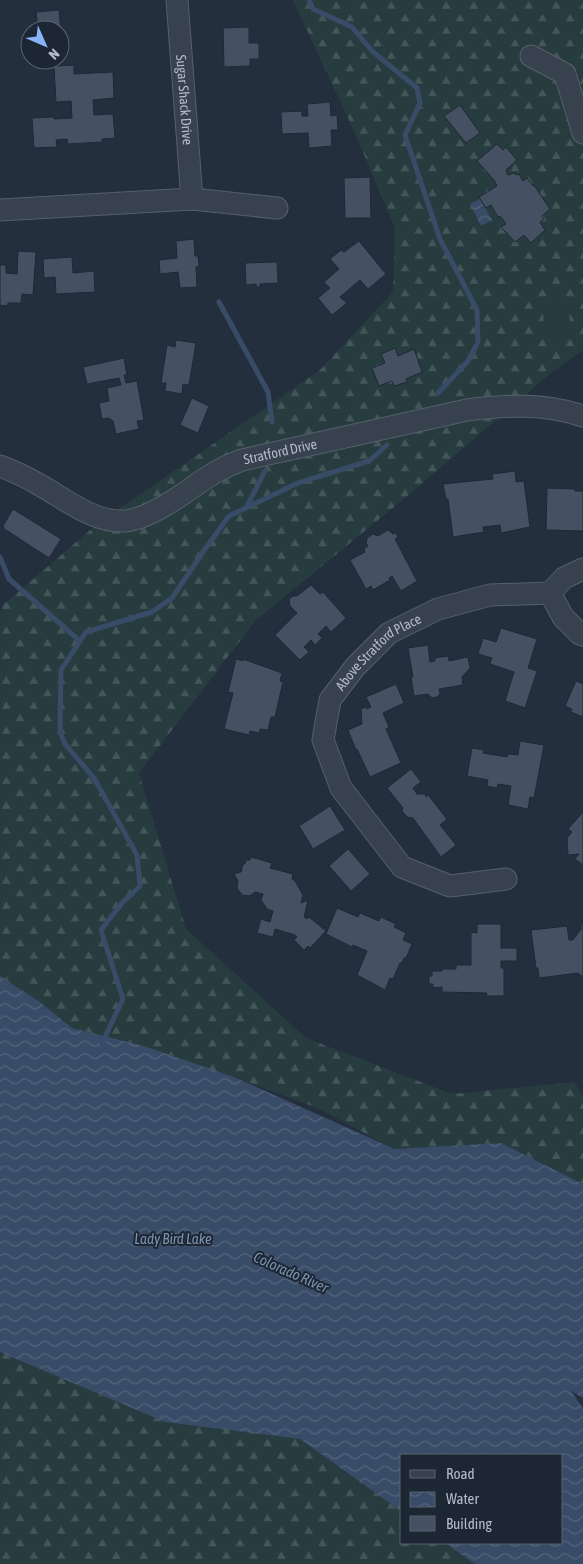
<svg xmlns="http://www.w3.org/2000/svg" width="583" height="1564" font-family="'Asap Condensed',sans-serif">
  <style>
    .forest { fill: url(#forest-firs) }
    .garden { fill: #263c3f }
    .water { fill: url(#water-waves) }
    .lines { fill: none; stroke-linecap: round; stroke-linejoin: round }
    .stream { stroke: #394c67; stroke-width: 5 }
    .building { fill: #455162; stroke: #1f2835 }
    .minor-casing { stroke: #565f6c; stroke-width: 23 }
    .minor { stroke: #38414e; stroke-width: 21 }
    .labels { text-anchor: middle; dominant-baseline: central; stroke-width: 4; stroke-linejoin: round; paint-order: stroke }
    .street-label { font-size: 14px; fill: #b4bcc9; stroke: #1d2633 }
    .water-label { font-size: 15px; font-style: italic; fill: #7c92b1; stroke: #1d2633 }
  </style>
  <defs>
    <pattern id="forest-firs" width="22" height="20" patternUnits="userSpaceOnUse" patternTransform="scale(1.25)"><rect width="22" height="20" fill="#263c3f"/><path d="M5 1l3.5 6h-7zM16 11l3.5 6h-7z" fill="#435659"/></pattern>
    <pattern id="water-waves" width="16" height="10" patternUnits="userSpaceOnUse" patternTransform="scale(1.25)"><rect width="16" height="10" fill="#394c67"/><path d="M0 5q4-4 8 0t8 0" fill="none" stroke="#53647b"/></pattern>
  </defs>
  <rect width="100%" height="100%" fill="#242f3e"/>
  <g class="forest">
    <path d="M293 0H583V350L551 373 405 498 256 620 139 773 186 929 306 1038 452 1094 574 1082 583 1096V1184L501 1143 395 1149 317 1108 234 1077 144 1046 72 1028 40 1002 0 976V613L3 605 96 525 320 370 393 292 395 228 354 131Z"/>
    <path d="M0 1352 165 1422 300 1439 402 1512V1543H445L475 1564H0Z"/>
  </g>
  <path class="garden" d="M568 300 571 335 545 337 542 302Z"/>
  <g class="water">
    <path d="M480 199 492 220 481 226 470 204Z"/>
    <path d="M0 976 40 1002 72 1028 144 1046 234 1077 395 1149 501 1143 583 1184V1398L571 1391 583 1408V1564H475L445 1543H562V1455H402V1512L300 1439 165 1422 0 1352Z"/>
  </g>
  <g class="lines">
    <g class="stream">
      <path d="M309 0 313 9 352 27 372 51 417 88 420 103 405 135 440 239 477 310 478 342 468 361 438 393"/>
      <path d="M219 302 268 392 272 422"/>
      <path d="M246 508 265 471"/>
      <path d="M0 557 9 579 80 641"/>
      <path d="M102 1043 123 999 101 930 122 903 140 886 137 855 94 778 65 744 60 732 61 670 86 632 152 612 172 598 205 549 229 516 298 483 369 461 387 445"/>
    </g>
  </g>
  <g class="building">
    <path d="M59 10 61 32 60 30H38L36 12Z"/>
    <path d="M249 27V43H259V59H250V66L224 67 223 28Z"/>
    <path d="M74 65V74L113 72 114 98 93 100 94 115 113 114 115 138 102 139V142L68 144 67 139 56 140 57 147 34 148 32 118 54 117V119L72 118 71 101 56 102 54 66Z"/>
    <path d="M330 102 331 116 337 115 338 130H331L332 146 309 148 308 133 282 134 281 112 302 111V116H308L307 104Z"/>
    <path d="M460 105 480 133 466 143 444 116Z"/>
    <path d="M497 144 503 150 506 147 517 160 506 170 508 175 514 173 516 175 519 174 523 181 527 178 533 186 534 185 550 209 542 216 544 219 540 222 545 230 531 243 524 235 515 242 501 227 506 224 500 216 498 217 491 205 486 208 479 197 497 186 494 180 477 161Z"/>
    <path d="M370 177 371 218H345L344 178Z"/>
    <path d="M194 239 195 256H198L199 266 196 267 197 287 180 288 178 272 160 274 159 260 177 258 176 241Z"/>
    <path d="M359 241 386 274 368 289 360 280 340 297 347 303 332 315 318 298 330 288 324 282 339 269 330 259 341 250 344 252Z"/>
    <path d="M18 251 36 252 33 295 22 294 21 303H8L7 306 0 305V265H6V273L17 274Z"/>
    <path d="M72 257 73 273 94 271 95 292 56 294 55 277 44 278 43 259Z"/>
    <path d="M277 262 278 283 260 284V287H256V284L246 285 245 263Z"/>
    <path d="M176 340 196 343 189 385 183 384 182 394 165 391 166 383H161L167 345 175 347Z"/>
    <path d="M395 348 398 356 414 349 422 372 406 379 407 382 394 386 392 381 379 386 372 368 385 363 381 354Z"/>
    <path d="M124 358 127 375H124L126 383 137 381 144 420 137 421 139 429 116 434 113 421 109 418 102 419 99 403 109 401 107 388 121 385 119 378 87 384 83 367Z"/>
    <path d="M192 398 209 406 198 433 180 425Z"/>
    <path d="M515 471 516 482 524 481 530 527 501 533 500 525 483 527 484 532 453 537 448 499H446L443 484 493 479 492 474Z"/>
    <path d="M547 488 575 489V491H583V531L546 530Z"/>
    <path d="M13 509 61 539 49 558 3 528 4 527 3 526Z"/>
    <path d="M388 530 393 534 396 533 398 537 395 539 417 581 401 591 392 576 389 578 390 580 373 590 371 586 366 589 350 560 365 552 364 549 368 546 366 543 367 538 373 534 378 536Z"/>
    <path d="M311 585 320 594 323 592 346 618 331 632 326 626 318 634 322 638 315 645 311 640 304 647 309 652 300 660 275 635 297 613 290 606 289 599 293 596H297Z"/>
    <path d="M501 628 537 639 528 668 537 671 525 708 505 701 514 672 490 664 492 658 478 654 483 638 496 642Z"/>
    <path d="M428 645 430 662 435 661V658L448 656 449 661 468 657 470 668 462 677 463 685 439 689 440 694 437 697 432 698 428 694 414 696 411 677H413L408 648Z"/>
    <path d="M236 659 243 661V659L282 673 280 681 283 682 275 717H271L268 730 260 729 259 733 250 731 249 735 224 729 233 693 228 692Z"/>
    <path d="M576 681 583 684V717L571 712 572 709 565 706Z"/>
    <path d="M396 684 404 703 383 713 389 727 386 729 401 763 370 777 357 749 356 750 348 730 362 724 361 709 366 707 367 709 371 707 366 697Z"/>
    <path d="M520 741 544 745 534 798 530 797 528 809 508 805 511 786 498 784 497 788 487 786 488 780 467 776 472 748 484 750 483 753 507 757 508 754 518 755Z"/>
    <path d="M411 769 421 782 413 788 417 794H425L426 797 428 795 447 819 440 825 456 845 441 857 413 818 407 817 402 811 403 808 387 788Z"/>
    <path d="M330 806 345 830 313 849 299 826Z"/>
    <path d="M583 812V865L575 859 579 854 568 855 567 838 572 832 568 829Z"/>
    <path d="M348 849 370 874 351 891 329 866Z"/>
    <path d="M251 857 272 863 270 868 293 874 292 879 295 881 303 895 301 903 308 900 304 917 307 919 309 917 326 931 310 948 308 946 304 950 294 940 297 937 295 935 275 929 273 937 257 933 261 919 270 922 273 911 267 909 261 900 263 894 255 892 250 896 242 895 237 888 238 881 234 874 241 872 243 864H245L246 860H250Z"/>
    <path d="M337 908 358 917 360 913 379 921 381 917 396 924 394 927 406 933 403 940 412 944 406 958H404L402 963H400L393 979 390 978 385 990 357 975 367 951 353 945 352 947 326 934Z"/>
    <path d="M583 923V977L578 973 539 978 538 968H536L531 930 567 926 569 940H573L582 928 580 927Z"/>
    <path d="M477 924H501V948H517V961H501V968H504V996H486L487 993 442 992V987L433 988V984H429V976H432V971H442V969H456V965H471V932L477 933Z"/>
  </g>
  <g class="lines">
    <defs>
      <g id="minor">
        <path id="s1" d="M177 0 192 199"/>
        <path d="M531 56 565 74 583 133"/>
        <path d="M0 210 192 199 277 208"/>
        <path id="s2" d="M0 466C13 471 26 477 38 484 64 498 93 523 125 521 138 520 152 513 164 506 192 490 210 471 242 460L467 410C506 405 545 403 583 416"/>
        <path d="M550 593 563 617 580 634 583 635"/>
        <path id="s3" d="M506 879 450 886 402 867 341 788 323 740 330 700 355 667 389 633 438 609 490 595 550 593 564 578 583 569"/>
      </g>
    </defs>
    <use href="#minor" class="minor-casing"/>
    <use href="#minor" class="minor"/>
  </g>
  <g class="labels">
    <g class="street-label">
      <text stroke="none"><textPath href="#s1" startOffset="100">Sugar Shack Drive</textPath></text>
      <text stroke="none"><textPath href="#s2" startOffset="310">Stratford Drive</textPath></text>
      <text stroke="none"><textPath href="#s3" startOffset="369">Above Stratford Place</textPath></text>
    </g>
    <g class="water-label">
      <text x="173" y="1238">Lady Bird Lake</text>
      <text transform="translate(291 1272) rotate(24)">Colorado River</text>
    </g>
  </g>
  <rect x="400" y="1454" width="162" height="90" fill="#1d2633" stroke="#59626f"/>
  <rect x="410" y="1470" width="25" height="8" fill="#38414e" stroke="#59626f"/>
  <text x="446" y="1479" font-size="15" fill="#b4bcc9">Road</text>
  <rect x="410" y="1492" width="25" height="15" fill="url(#water-waves)" stroke="#59626f"/>
  <text x="446" y="1504" font-size="15" fill="#b4bcc9">Water</text>
  <rect x="410" y="1516" width="25" height="15" fill="#455162" stroke="#59626f"/>
  <text x="446" y="1529" font-size="15" fill="#b4bcc9">Building</text>
  <g transform="translate(45 45) rotate(135)"><circle r="24" fill="#1d2633" stroke="#59626f"/>
  <path d="M0-4L9 19L0 12L-9 19Z" fill="#8ab4f8"/>
  <text y="-8" font-size="14" font-weight="bold" text-anchor="middle" fill="#b4bcc9">N</text>
  </g>
</svg>
